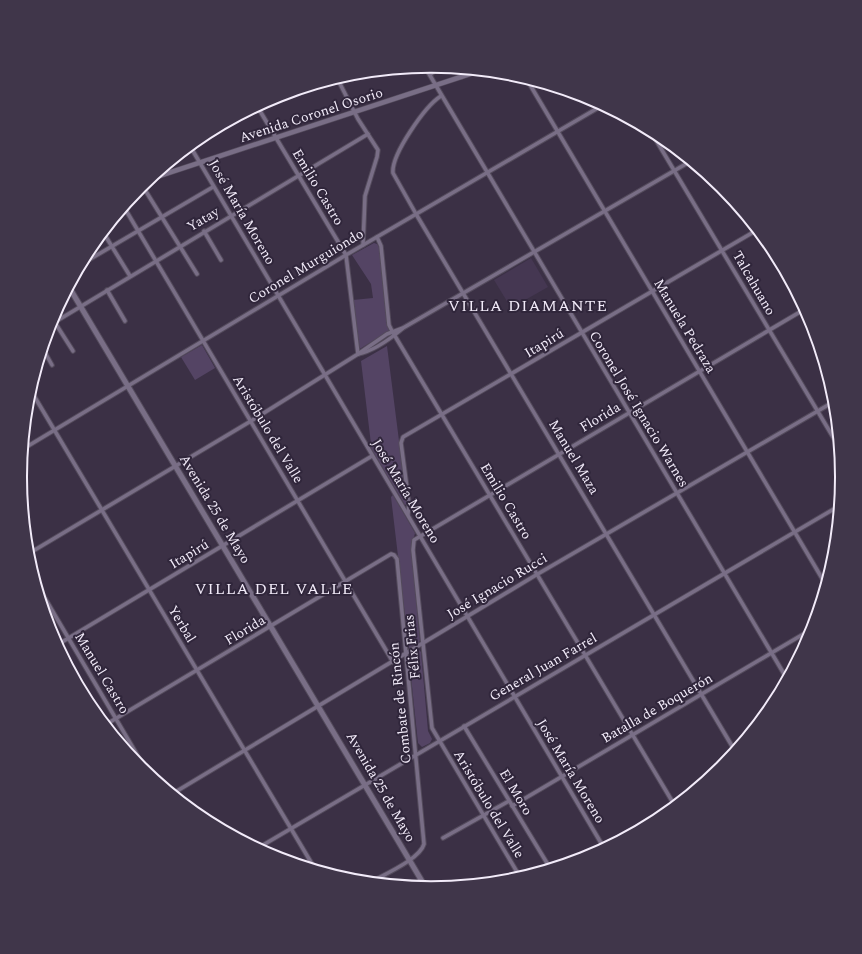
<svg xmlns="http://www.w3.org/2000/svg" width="862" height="954" font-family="Spectral,serif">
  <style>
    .built { fill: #453752 }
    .green { fill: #544464 }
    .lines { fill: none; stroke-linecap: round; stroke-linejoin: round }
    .minor-casing { stroke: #544b5c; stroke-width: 5.5 }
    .tertiary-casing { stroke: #544b5c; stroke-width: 6 }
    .secondary-casing { stroke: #544b5c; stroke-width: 7 }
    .minor { stroke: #796e86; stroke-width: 3.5 }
    .tertiary { stroke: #796e86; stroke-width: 4.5 }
    .secondary { stroke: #796e86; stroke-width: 5 }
    .labels { text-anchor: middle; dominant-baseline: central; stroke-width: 4; stroke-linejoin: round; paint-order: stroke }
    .street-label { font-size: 14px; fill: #f2ebf9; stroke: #30263b }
    .quarter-label { font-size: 16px; letter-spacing: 1px; fill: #f2ebf9; stroke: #30263b }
    .rim { fill: none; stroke: #f2ebf9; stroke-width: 2 }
  </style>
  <rect width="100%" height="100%" fill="#3b3045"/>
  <path class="built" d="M531 258 548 287 511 308 494 280Z"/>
  <g class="green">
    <path d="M374 243 377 244 380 248 389 331 358 350 353 300 373 298 371 284 352 255Z"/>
    <path d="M202 345 215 368 195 380 181 357Z"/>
    <path d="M387 346 407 504 405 505 369 445 371 444 361 361Z"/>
    <path d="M393 495 415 533 411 549 420 640 419 643 409 649 391 497Z"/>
    <path d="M419 650 421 652 428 731 432 739 430 743 422 747 418 743 409 658 410 655Z"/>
  </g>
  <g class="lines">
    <defs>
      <g id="minor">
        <path d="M425 67 787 679"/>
        <path d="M430 75 438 67"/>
        <path d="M461 77 464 69"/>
        <path d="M337 78 358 119 378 150 377 157 365 196 363 245"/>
        <path d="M526 78 826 585"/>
        <path d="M441 96C425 106 391 155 393 173L416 214 735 751"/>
        <path d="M257 106 346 255 358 354"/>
        <path d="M650 130 839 447"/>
        <path d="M190 146 604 848"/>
        <path d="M142 185 197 274"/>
        <path d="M124 207 393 662"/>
        <path d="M204 231 221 260"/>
        <path d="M103 232 130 276"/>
        <path d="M377 237 381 246 389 325 392 331 675 806"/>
        <path d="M80 265 213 187"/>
        <path d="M107 290 125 321"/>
        <path d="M52 318 73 351"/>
        <path d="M50 325 368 134"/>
        <path d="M43 349 52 365"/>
        <path d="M358 354C374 351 390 339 402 329"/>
        <path d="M30 389 315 869"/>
        <path d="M23 449 346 255 603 105"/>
        <path d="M408 514 409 503 401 443 403 437 757 230"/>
        <path d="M28 554 251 421 358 354 387 334 403 328 691 161"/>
        <path d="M36 583 149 775"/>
        <path d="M57 645 372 456"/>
        <path d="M105 725 391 554 394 555 397 559 424 844C420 859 385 874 371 882"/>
        <path d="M464 726 550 868"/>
        <path d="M172 794 536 575 835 401"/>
        <path d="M512 806 812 629"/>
        <path d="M443 838 509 801"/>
        <path d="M258 848 839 506"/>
        <path d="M520 877 432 728 413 550 414 540 805 309"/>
      </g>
      <path id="tertiary" d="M150 179 479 71"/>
      <path id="secondary" d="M69 287 426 888"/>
    </defs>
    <use href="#minor" class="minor-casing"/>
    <use href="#tertiary" class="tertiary-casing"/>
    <use href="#secondary" class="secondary-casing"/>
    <use href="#minor" class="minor"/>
    <use href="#tertiary" class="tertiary"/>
    <use href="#secondary" class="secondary"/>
  </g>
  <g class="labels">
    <g class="street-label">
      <text transform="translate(311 115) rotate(-18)">Avenida Coronel Osorio</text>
      <text transform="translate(318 187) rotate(59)">Emilio Castro</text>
      <text transform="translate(242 212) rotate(60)">José María Moreno</text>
      <text transform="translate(203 219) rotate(-31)">Yatay</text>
      <text transform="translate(306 266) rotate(-31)">Coronel Murguiondo</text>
      <text transform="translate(754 283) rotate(60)">Talcahuano</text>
      <text transform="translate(685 326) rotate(59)">Manuela Pedraza</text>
      <text transform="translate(544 343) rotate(-31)">Itapirú</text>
      <text transform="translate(639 409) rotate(59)">Coronel José Ignacio Warnes</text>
      <text transform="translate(600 417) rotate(-31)">Florida</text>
      <text transform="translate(268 429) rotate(59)">Aristóbulo del Valle</text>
      <text transform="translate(574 457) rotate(59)">Manuel Maza</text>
      <text transform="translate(406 491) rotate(59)">José María Moreno</text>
      <text transform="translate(506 501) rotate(59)">Emilio Castro</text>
      <text transform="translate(215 509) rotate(59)">Avenida 25 de Mayo</text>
      <text transform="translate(189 554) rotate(-31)">Itapirú</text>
      <text transform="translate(497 586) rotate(-31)">José Ignacio Rucci</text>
      <text transform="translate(182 624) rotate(59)">Yerbal</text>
      <text transform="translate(245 630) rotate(-31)">Florida</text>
      <text transform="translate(412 647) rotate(-96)">Félix Frias</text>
      <text transform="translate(543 667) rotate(-30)">General Juan Farrel</text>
      <text transform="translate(102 673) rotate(59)">Manuel Castro</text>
      <text transform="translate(400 703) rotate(-96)">Combate de Rincón</text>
      <text transform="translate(657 708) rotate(-30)">Batalla de Boquerón</text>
      <text transform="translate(571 771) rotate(59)">José María Moreno</text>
      <text transform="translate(381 787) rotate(60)">Avenida 25 de Mayo</text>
      <text transform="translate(516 792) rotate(59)">El Moro</text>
      <text transform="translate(489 804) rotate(59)">Aristóbulo del Valle</text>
    </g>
    <g class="quarter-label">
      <text x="528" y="306">VILLA DIAMANTE</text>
      <text x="274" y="589">VILLA DEL VALLE</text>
    </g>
  </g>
  <path d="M0 0H862V954H0ZM27 477a404 404 0 1 1 808 0a404 404 0 1 1-808 0Z" fill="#40364a" fill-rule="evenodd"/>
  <path class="rim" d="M27 477a404 404 0 1 1 808 0a404 404 0 1 1-808 0Z"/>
</svg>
